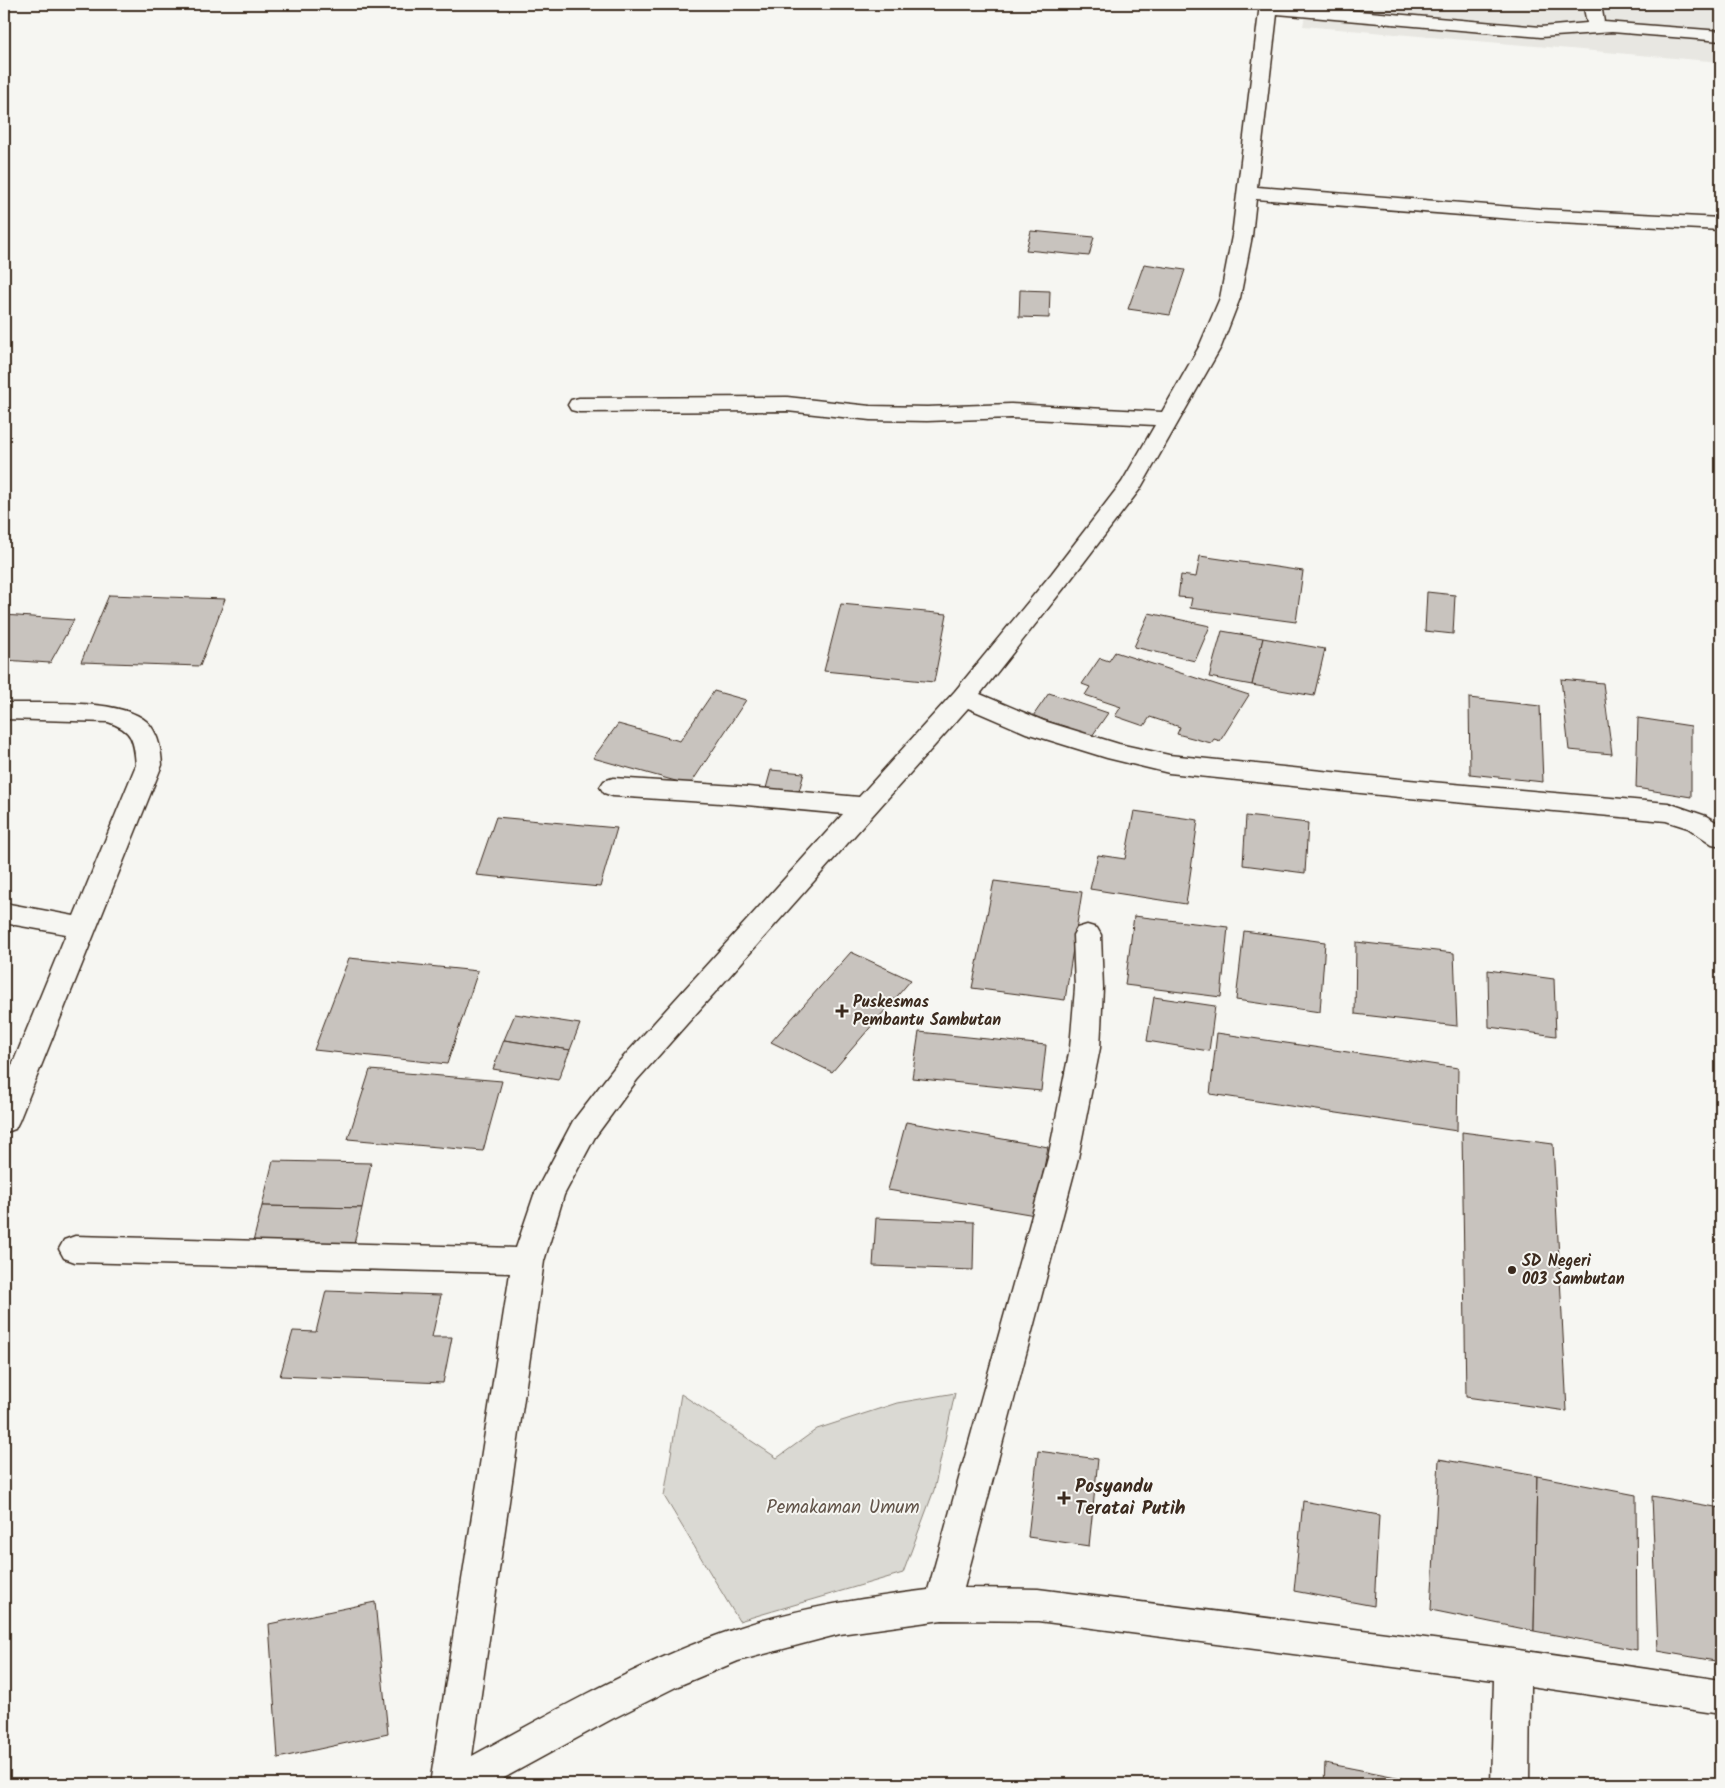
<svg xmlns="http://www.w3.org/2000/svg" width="1725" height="1788" font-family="Kalam,sans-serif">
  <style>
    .built { fill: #e8e7e2 }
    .green { fill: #dad9d3; stroke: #8a8278 }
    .building { fill: #c8c3be; stroke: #3b2a1e }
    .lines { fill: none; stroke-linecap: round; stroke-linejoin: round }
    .minor-casing { stroke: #3b2a1e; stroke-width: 3 }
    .minor { fill: #f6f6f2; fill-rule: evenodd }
    .poi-dot { fill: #3b2a1e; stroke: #f6f6f2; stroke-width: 2 }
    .labels { text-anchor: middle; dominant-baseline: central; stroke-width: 4; stroke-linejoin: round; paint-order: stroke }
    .poi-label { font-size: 16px; font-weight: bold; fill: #3b2a1e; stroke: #f6f6f2; text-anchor: start }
    .near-poi-label { font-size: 19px; font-weight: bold; fill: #3b2a1e; stroke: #f6f6f2; text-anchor: start }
    .near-park-label { font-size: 19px; fill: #63564b; stroke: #f6f6f2 }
  </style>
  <rect width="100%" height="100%" fill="#f6f6f2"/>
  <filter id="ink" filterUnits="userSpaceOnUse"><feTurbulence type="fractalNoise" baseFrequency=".02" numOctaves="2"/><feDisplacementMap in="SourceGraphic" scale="10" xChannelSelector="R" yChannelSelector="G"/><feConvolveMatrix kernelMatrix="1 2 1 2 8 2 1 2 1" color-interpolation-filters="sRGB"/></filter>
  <g filter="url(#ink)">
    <path class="built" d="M1307 4H1721V62L1303 26Z"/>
    <path class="green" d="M955 1393 934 1490 903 1573 739 1621 664 1496 681 1394 777 1458 817 1429 897 1403Z"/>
    <g class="building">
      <path d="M1031 231 1094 237 1089 256 1026 250Z"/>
      <path d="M1144 264 1185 270 1170 315 1128 309Z"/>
      <path d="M1020 290 1050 291 1049 318 1019 317Z"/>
      <path d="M1200 556 1303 571 1296 622 1190 608 1192 598 1178 597 1181 575 1196 577Z"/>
      <path d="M1427 592 1455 595 1453 634 1425 631Z"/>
      <path d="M109 595 225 599 200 666 81 662Z"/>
      <path d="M841 604 947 614 934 682 824 671Z"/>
      <path d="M1149 613 1210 626 1195 661 1134 647Z"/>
      <path d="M4 615 74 620 50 663 4 660Z"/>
      <path d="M1222 631 1263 638 1252 685 1209 677Z"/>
      <path d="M1263 638 1325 649 1314 696 1252 685Z"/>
      <path d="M1115 652 1249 695 1220 741 1214 739 1211 743 1177 734 1180 727 1150 717 1144 726 1115 716 1121 707 1085 695 1090 687 1082 684 1100 658 1109 661Z"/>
      <path d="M1561 679 1603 683 1612 754 1569 750Z"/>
      <path d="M714 691 746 700 690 785 593 758 618 724 680 741Z"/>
      <path d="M1049 693 1108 713 1092 736 1033 716Z"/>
      <path d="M1469 698 1540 706 1543 782 1470 774Z"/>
      <path d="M1638 718 1691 726V797L1636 788Z"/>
      <path d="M771 770 804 773 798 795 765 792Z"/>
      <path d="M1134 811 1198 820 1186 904 1090 889 1098 855 1125 859Z"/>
      <path d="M1246 816 1308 823 1305 873 1243 865Z"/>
      <path d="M496 817 617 828 600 887 476 875Z"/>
      <path d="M994 881 1082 892 1065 1000 972 988Z"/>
      <path d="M1134 916 1228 927 1221 997 1125 985Z"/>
      <path d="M1244 931 1325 942 1320 1012 1236 1000Z"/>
      <path d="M1356 942 1454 953 1457 1026 1355 1014Z"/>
      <path d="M851 952 911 980 832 1072 771 1042Z"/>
      <path d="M349 958 478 971 447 1064 314 1050Z"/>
      <path d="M1488 970 1554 979 1556 1036 1489 1027Z"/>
      <path d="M1154 997 1215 1006 1209 1051 1147 1041Z"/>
      <path d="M515 1014 580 1024 570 1050 504 1040Z"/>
      <path d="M919 1032 1046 1045 1041 1091 912 1078Z"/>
      <path d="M1217 1033 1458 1068 1457 1131 1210 1094Z"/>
      <path d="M504 1040 570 1050 558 1080 493 1069Z"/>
      <path d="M370 1070 502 1081 483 1151 348 1139Z"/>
      <path d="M906 1122 1048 1147 1035 1215 888 1190Z"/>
      <path d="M1462 1132 1553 1144 1567 1411 1466 1397Z"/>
      <path d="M273 1161 371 1163 362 1208 262 1206Z"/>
      <path d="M262 1206 362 1208 352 1253 251 1250Z"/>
      <path d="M876 1218 974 1222 973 1270 873 1266Z"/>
      <path d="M326 1291 441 1295 432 1337H452L443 1383 280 1376 293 1331 316 1332Z"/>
      <path d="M1038 1451 1098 1459 1089 1546 1028 1537Z"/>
      <path d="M1439 1459 1537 1476 1534 1631 1431 1610Z"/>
      <path d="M1537 1476 1636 1495 1637 1650 1534 1631Z"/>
      <path d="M1652 1496 1721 1508V1662L1658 1651Z"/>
      <path d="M1303 1501 1379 1515 1374 1606 1294 1591Z"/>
      <path d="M375 1602 388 1734 278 1758 269 1624Z"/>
      <path d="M1325 1763 1432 1784H1324Z"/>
    </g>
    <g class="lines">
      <defs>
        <g id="minor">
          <path d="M1260 4H1279L1541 27 1587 23 1583 4H1601L1604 22 1721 31V41L1612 32 1541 37 1277 14 1257 187 1539 209 1721 218V230L1539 221 1256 199 1252 236 1240 298 1221 347 1140 489 1068 583 980 694 1044 721 1119 744 1169 755 1409 780 1668 803 1706 816 1721 825V846L1712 844 1688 828 1666 821 1409 798 1169 773 1107 758 1026 733 968 708 637 1080 595 1137 564 1195 544 1261 472 1756C557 1710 643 1660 735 1629 797 1608 863 1598 928 1590L1048 1158 1070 1048 1075 988 1073 935 1077 928 1087 925 1097 928 1101 935 1103 988 1100 1048 1078 1158 964 1588 1038 1589 1512 1649 1721 1680V1714L1530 1686 1529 1784H1491L1494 1680 1038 1621 942 1620 840 1634 738 1661 678 1686 612 1719 493 1784H430L510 1273 75 1262 64 1258 59 1249 64 1240 75 1236 516 1248 534 1195 573 1121 617 1064 843 814 736 804 613 796 604 793 600 787 604 781 613 778 736 786 859 797 955 691 1052 573 1122 482 1155 425 1011 418 927 421 870 420 787 411 579 412 571 410 568 405 571 400 579 398 787 397 870 406 927 407 1011 404 1162 412 1199 347 1220 298 1232 236Z"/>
          <path d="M4 703C39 704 128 697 150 725 159 737 161 750 162 765L19 1121 15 1129 4 1133V1085L66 934 4 923V903L74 916 136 765C134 741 133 730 108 722L4 719Z"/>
        </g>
      </defs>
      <use href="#minor" class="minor-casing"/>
      <use href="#minor" class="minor"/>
    </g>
  </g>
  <g class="poi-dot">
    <path d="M839.5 1003.5h5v5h5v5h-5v5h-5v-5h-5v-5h5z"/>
    <circle cx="1512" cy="1270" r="5"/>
    <path d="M1061.5 1490.5h5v5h5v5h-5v5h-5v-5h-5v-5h5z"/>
  </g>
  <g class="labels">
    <g class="poi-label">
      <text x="853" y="1002">Puskesmas<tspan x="853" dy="18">Pembantu Sambutan</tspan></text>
      <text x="1522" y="1261">SD Negeri<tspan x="1522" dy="18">003 Sambutan</tspan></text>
    </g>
    <g class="near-poi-label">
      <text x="1075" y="1487">Posyandu<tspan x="1075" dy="22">Teratai Putih</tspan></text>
    </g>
    <g class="near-park-label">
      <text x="843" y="1508">Pemakaman Umum</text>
    </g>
  </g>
  <rect width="1725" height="1788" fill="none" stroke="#f6f6f2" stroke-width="20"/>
  <rect x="10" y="10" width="1705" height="1768" fill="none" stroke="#3b2a1e" stroke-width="2" filter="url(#ink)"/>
</svg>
